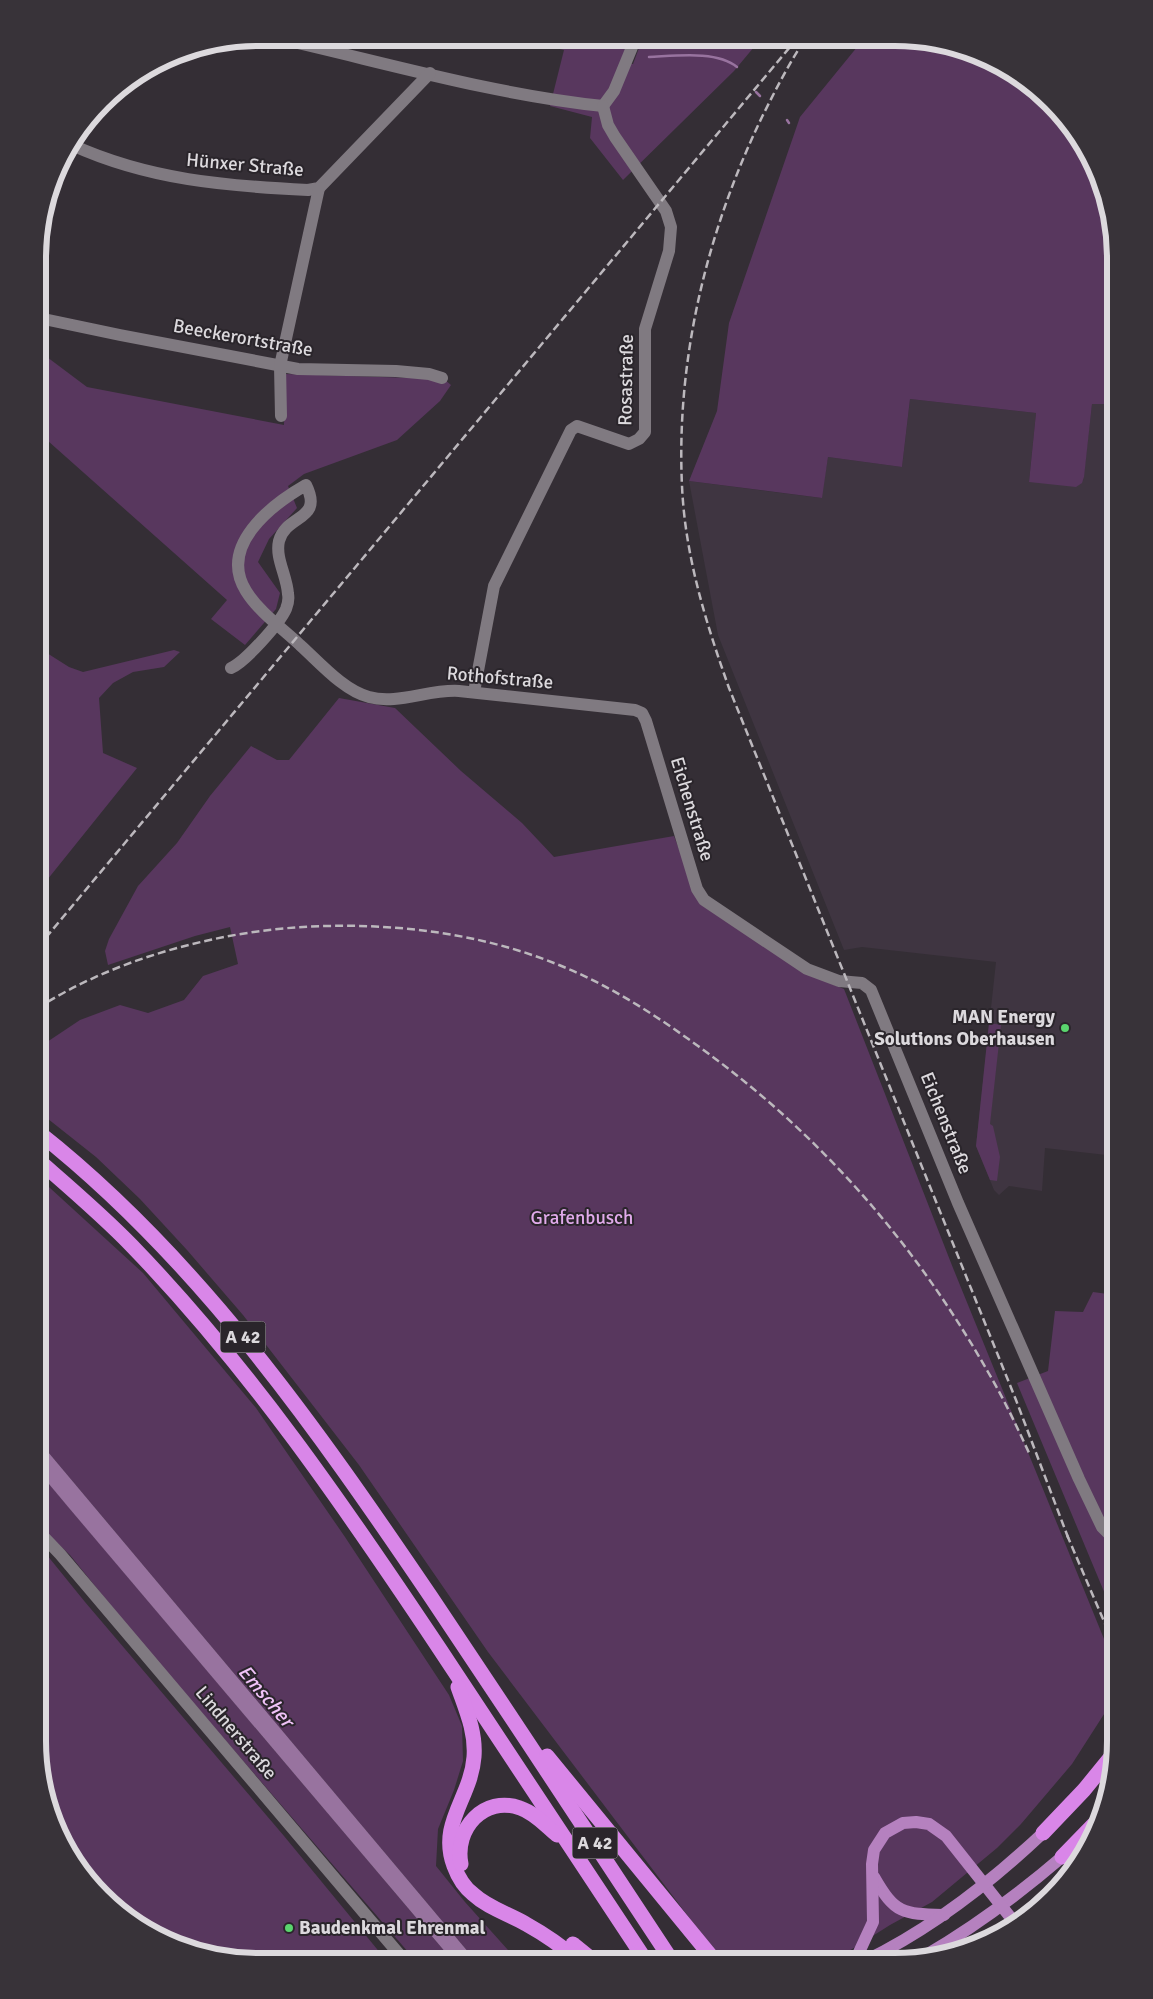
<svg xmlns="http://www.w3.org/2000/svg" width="1153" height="1999" font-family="Signika,sans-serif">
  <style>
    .built { fill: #3f3541 }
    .green { fill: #58375e }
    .water { fill: #98739f }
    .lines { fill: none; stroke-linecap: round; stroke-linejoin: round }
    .stream { stroke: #98739f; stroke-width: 2.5 }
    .minor { stroke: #807a81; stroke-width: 12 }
    .major { stroke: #b581bf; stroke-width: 12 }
    .highway { stroke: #d986e8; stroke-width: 15 }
    .rail { stroke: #bcb8bd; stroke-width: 2.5; stroke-dasharray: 8 4; stroke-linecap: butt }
    .poi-dot { fill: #5ad56e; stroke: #2a252b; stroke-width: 2 }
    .labels { text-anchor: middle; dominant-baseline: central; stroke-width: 4; stroke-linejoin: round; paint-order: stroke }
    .shield { fill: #2a252b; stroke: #a7a3a8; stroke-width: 1 }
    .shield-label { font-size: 18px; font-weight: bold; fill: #dcd9dd }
    .street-label { font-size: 19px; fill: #dcd9dd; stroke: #2a252b }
    .poi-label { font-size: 19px; font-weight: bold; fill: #dcd9dd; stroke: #2a252b; text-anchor: end }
    .park-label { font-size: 19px; fill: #e1aaeb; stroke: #2a252b }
    .water-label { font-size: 20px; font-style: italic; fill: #f0c3f8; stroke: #2a252b }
    .rim { fill: none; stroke: #dcd9dd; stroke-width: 6 }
  </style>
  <rect width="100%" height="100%" fill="#342e35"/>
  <path class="built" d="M910 399 1036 413 1029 482 1083 481 1092 404H1105L1113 415H1115V1156L1045 1148 1042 1191 1009 1186 999 1195 994 1190 976 1146 996 962 862 947 844 950 718 635 689 481 821 498 828 457 902 467Z"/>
  <g class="green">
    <path d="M517 39 629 40 620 63 633 64 642 40 759 41 734 71 623 180 590 138 592 117 550 106 564 50Z"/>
    <path d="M862 41 937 42 992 60 1040 92 1078 135 1104 187 1115 258V415H1113L1105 404H1092L1084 477 1082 483 1076 487 1029 482 1036 413 910 399 902 467 828 457 822 498 689 481 717 411 729 323 800 117Z"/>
    <path d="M39 351 87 387 284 425 285 374 444 379 451 385 440 401 397 440 304 474 288 486 297 508 269 539 258 562 280 593 276 609 245 645 211 619 227 600 39 433Z"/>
    <path d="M39 648 69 667 83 672 174 650 180 652 164 667 133 672 113 683 99 698 103 753 137 768 39 890Z"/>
    <path d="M339 698 395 708 461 771 522 823 554 857 674 836 700 904 806 973 844 989 953 1268 1115 1666V1697L1072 1764 1021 1824 997 1848 932 1902 890 1925 841 1956 828 1961H722L488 1652 359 1465 243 1315 187 1250 140 1199 96 1157 38 1111V1048L80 1020 120 1005 148 1013 184 1000 203 976 238 964 230 927 195 936 108 965 105 951 109 939 138 886 177 843 210 796 251 746 277 760H289Z"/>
    <path d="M989 1023 1001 1025 990 1124 993 1126 1000 1157 997 1181 990 1180 976 1146Z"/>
    <path d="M38 1177 143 1273 256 1408 345 1537 449 1695 462 1726 463 1761 454 1790 438 1829 436 1866 465 1902 517 1960H475L38 1440Z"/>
    <path d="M1093 1292 1115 1295V1618L1017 1383 1048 1371 1055 1311 1083 1312Z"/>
    <path d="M38 1471 452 1960H415L138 1639 70 1555 38 1525Z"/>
    <path d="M38 1544 85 1602 284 1836 386 1960H229L161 1939 113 1907 75 1864 49 1812 38 1741Z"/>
    <path d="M1079 1859 1070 1875 1029 1916 964 1950C1005 1923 1043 1892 1079 1859Z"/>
  </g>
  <path class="water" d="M38 1440 475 1960H452L69 1508 38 1471Z"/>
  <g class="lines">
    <g class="stream">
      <path d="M604 40 625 44"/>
      <path d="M649 57C674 56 717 50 737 67"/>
      <path d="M756 92 760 96"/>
      <path d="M787 120 789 123"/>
    </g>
    <g class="minor">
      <path d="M276 38C383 62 495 95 603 106"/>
      <path d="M603 106 614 91 635 40"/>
      <path d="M72 145C149 180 226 186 308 190L319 188 430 73"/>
      <path d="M39 318 120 335 298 369 396 371 429 374 442 378"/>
      <path d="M281 416 280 366 319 188"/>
      <path d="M231 668C245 662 280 623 286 609 288 604 289 599 288 594 287 576 275 558 279 541 286 514 324 521 306 485 271 505 218 546 246 591 259 612 282 628 300 645 319 662 344 691 369 697 397 705 429 689 459 691L635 710 642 713 646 721 697 889 704 900 807 969 839 981 862 983 871 990 958 1203 1079 1479 1102 1527 1115 1540"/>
      <path d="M474 692 494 586 571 430 577 426 629 444 639 439 645 432V329L669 251 671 227 666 211 615 137 608 125 603 106"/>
      <path d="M38 1531 60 1554 404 1960"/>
    </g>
    <g class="major">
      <path d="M874 1877C895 1914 903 1914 944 1915"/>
      <path d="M923 1957C973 1928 1019 1894 1062 1857"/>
      <path d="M855 1961 873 1922 872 1864 874 1850 885 1833 903 1823 916 1822 929 1824 946 1836 1015 1923"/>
      <path d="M865 1961C931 1929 990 1883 1043 1833"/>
    </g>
    <g class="highway">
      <path d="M38 1132C199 1259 317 1429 431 1597 512 1718 592 1839 672 1961"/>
      <path d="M38 1160C70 1188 102 1215 132 1246 250 1368 345 1507 439 1648 508 1753 577 1857 646 1961"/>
      <path d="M458 1687C466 1710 476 1732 474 1757 471 1798 438 1823 454 1866 458 1877 464 1887 473 1894 488 1908 509 1914 526 1924 544 1934 563 1947 579 1961"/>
      <path d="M547 1756 715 1961"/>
      <path d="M1043 1833 1084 1790 1115 1752"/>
      <path d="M1062 1857 1100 1818"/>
      <path d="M461 1864C454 1829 484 1795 520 1808 535 1813 546 1826 557 1835"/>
      <path d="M573 1944 594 1961"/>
    </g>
    <g class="rail">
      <path d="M804 41C788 65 775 91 762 117 707 231 676 359 682 486 685 556 706 623 729 688L1016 1400 1069 1540"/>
      <path d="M38 947 795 41"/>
      <path d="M38 1008C112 960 215 932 303 927 389 922 478 932 559 965 609 985 654 1014 698 1046 819 1133 914 1242 988 1372 1004 1399 1017 1427 1030 1455"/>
      <path d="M1067 1535 1115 1647"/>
    </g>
  </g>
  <g class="poi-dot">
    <circle cx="1065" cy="1028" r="5"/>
    <circle cx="289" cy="1928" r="5"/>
  </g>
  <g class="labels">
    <g class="shield">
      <rect x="220.5" y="1321.5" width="45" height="31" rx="4"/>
      <rect x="572.5" y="1827.5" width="45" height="31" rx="4"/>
    </g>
    <g class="shield-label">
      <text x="243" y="1337">A 42</text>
      <text x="595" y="1843">A 42</text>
    </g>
    <g class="street-label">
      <text transform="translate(245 165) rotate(5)">Hünxer Straße</text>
      <text transform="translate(243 338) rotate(10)">Beeckerortstraße</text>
      <text transform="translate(626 380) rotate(-89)">Rosastraße</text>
      <text transform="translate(500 678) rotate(5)">Rothofstraße</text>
      <text transform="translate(692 809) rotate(73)">Eichenstraße</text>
      <text transform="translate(946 1123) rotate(68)">Eichenstraße</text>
      <text transform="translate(236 1733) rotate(50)">Lindnerstraße</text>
    </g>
    <g class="poi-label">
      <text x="1055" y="1017">MAN Energy<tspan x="1055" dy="22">Solutions Oberhausen</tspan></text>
      <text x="299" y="1928" text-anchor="start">Baudenkmal Ehrenmal</text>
    </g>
    <g class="park-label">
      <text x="582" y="1218">Grafenbusch</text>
    </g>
    <g class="water-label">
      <text transform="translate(266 1696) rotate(50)">Emscher</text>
    </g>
  </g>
  <path d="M0 0H1153V1999H0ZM258 46H895A212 212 0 0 1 1107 258V1741A212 212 0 0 1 895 1953H258A212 212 0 0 1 46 1741V258A212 212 0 0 1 258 46Z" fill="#383339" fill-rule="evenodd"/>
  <path class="rim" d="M258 46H895A212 212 0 0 1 1107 258V1741A212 212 0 0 1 895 1953H258A212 212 0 0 1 46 1741V258A212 212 0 0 1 258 46Z"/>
</svg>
